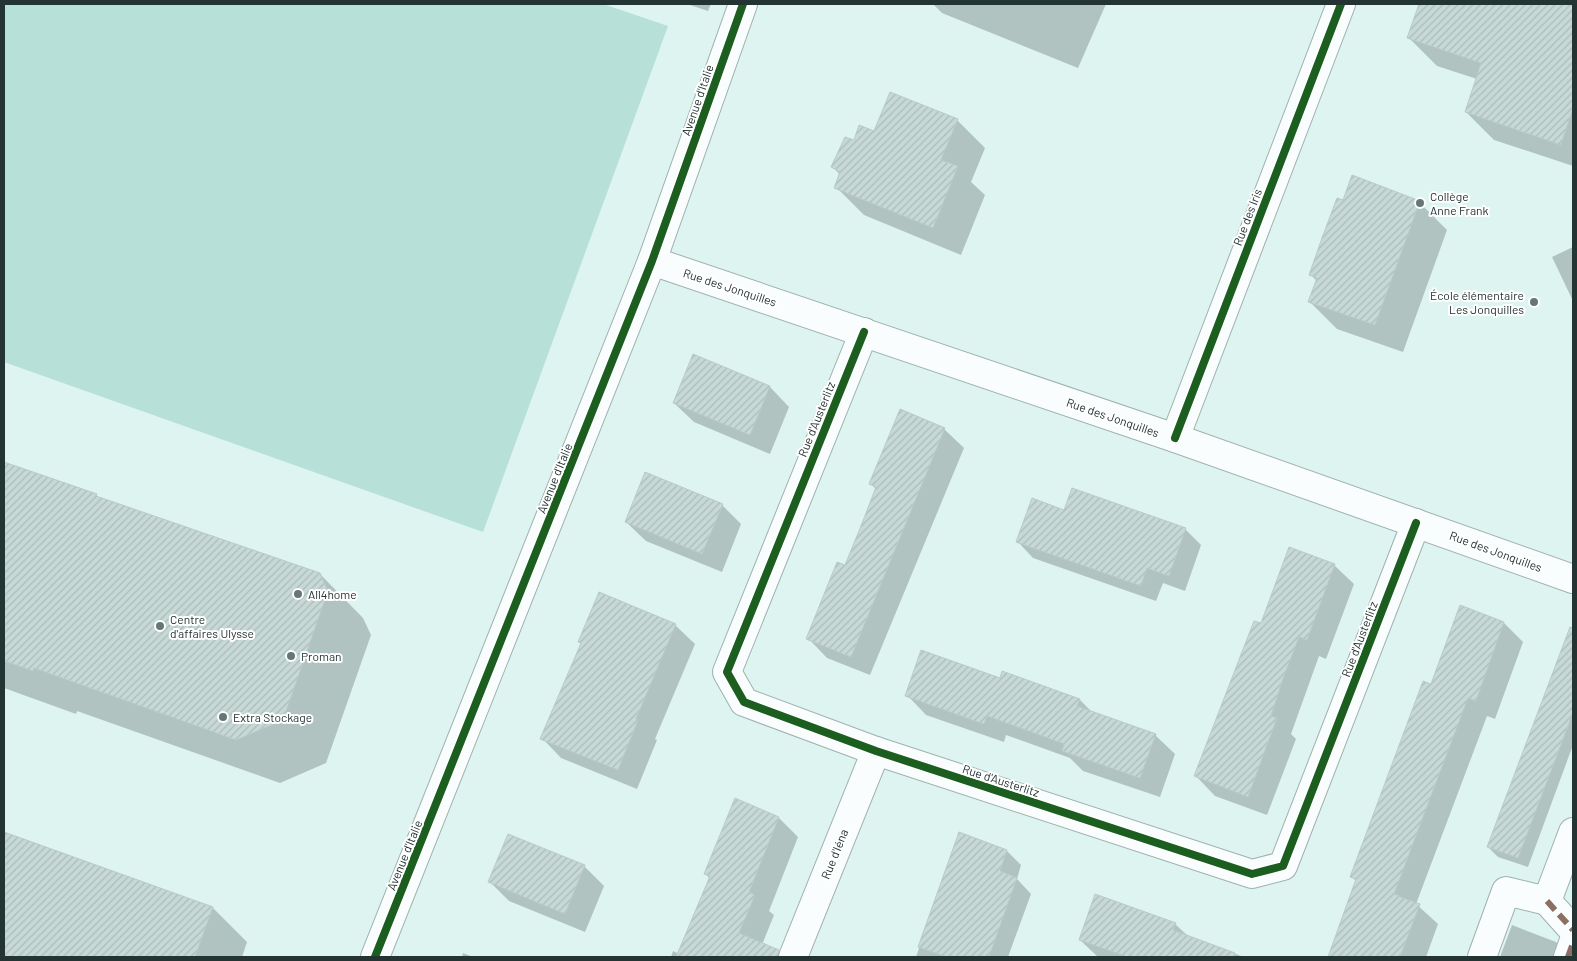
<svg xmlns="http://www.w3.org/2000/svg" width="1577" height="961" font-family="Barlow,sans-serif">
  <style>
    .grass { fill: #b6e0d8 }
    .shadow { fill: #0003 }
    .building { fill: url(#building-hatch); stroke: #b9cbc8 }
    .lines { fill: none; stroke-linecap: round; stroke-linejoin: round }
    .minor-casing { stroke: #9fb1ae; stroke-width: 30 }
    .minor { stroke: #fafdfd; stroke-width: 28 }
    .quiet { stroke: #8d6e63; stroke-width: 6; stroke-dasharray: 12 6; stroke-linecap: butt }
    .cycleway-casing { stroke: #fff; stroke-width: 11 }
    .cycleway { stroke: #1b5e20; stroke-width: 8 }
    .poi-dot { fill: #657774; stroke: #fff; stroke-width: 2 }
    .labels { text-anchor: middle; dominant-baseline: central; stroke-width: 4; stroke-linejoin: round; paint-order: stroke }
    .street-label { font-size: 12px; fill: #243432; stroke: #fff }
    .poi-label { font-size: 12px; fill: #243432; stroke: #fff; text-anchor: start }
  </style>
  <defs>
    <pattern id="building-hatch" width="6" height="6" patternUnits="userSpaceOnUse" patternTransform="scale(1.25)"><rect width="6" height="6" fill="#c7d9d6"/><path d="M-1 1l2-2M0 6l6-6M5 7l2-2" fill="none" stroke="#abbbb8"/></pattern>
  </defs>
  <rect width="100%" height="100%" fill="#ddf4f0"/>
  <path class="grass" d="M4 4H603L668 26 483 532 4 362Z"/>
  <g class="shadow">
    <path d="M687 4H711L708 11Z"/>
    <path d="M933 4H1106L1078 68 942 13Z"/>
    <path d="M1420 4H1573V166L1494 140 1466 112 1477 79 1437 66 1409 38Z"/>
    <path d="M957 120 985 148 971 182 985 195 961 255 864 215 836 187 840 175 833 167 854 142 874 132Z"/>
    <path d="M1344 202H1419L1447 230 1403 352 1337 329 1309 301 1317 281 1311 275Z"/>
    <path d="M1573 247V301L1552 257Z"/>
    <path d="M694 356 770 387 789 407 770 454 694 422 674 403Z"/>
    <path d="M944 429 964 448 870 675 827 658 808 638 846 567 877 490 871 484Z"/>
    <path d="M4 463 96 495 100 499 320 574 363 618 371 635 326 763 280 783 77 711 76 714 4 688Z"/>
    <path d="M722 505 741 524 722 572 646 541 626 522Z"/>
    <path d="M1065 511 1185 529 1201 545 1185 591 1163 583 1156 601 1033 558 1018 542Z"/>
    <path d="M1334 565 1354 584 1326 659 1319 656 1291 734 1296 739 1267 815 1215 796 1196 776 1261 625Z"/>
    <path d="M1461 607 1504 623 1523 642 1495 719 1487 716 1416 904 1438 924 1426 957H1329L1357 882 1352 877 1431 686Z"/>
    <path d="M675 625 695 644 655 739 657 740 637 789 561 758 542 738Z"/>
    <path d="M1569 633 1573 634V745L1528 867 1498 857 1488 847Z"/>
    <path d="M1000 680 1080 700 1093 713 1155 735 1175 754 1160 797 1083 771 1070 758 1006 735 1004 742 926 715 907 695Z"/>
    <path d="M779 818 798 837 769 911 774 915 757 957H671L673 951 679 954 710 879 705 873Z"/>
    <path d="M4 833 213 908 247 942 242 957H4Z"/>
    <path d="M959 834 1007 851 1021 865 1017 879 1031 894 1008 957H916Z"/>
    <path d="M584 866 604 886 585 932 509 901 490 882Z"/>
    <path d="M1175 924 1189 937 1244 957H1098L1080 940Z"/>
    <path d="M1512 925 1556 942 1571 957H1500Z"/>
    <path d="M463 953 473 957H462Z"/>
  </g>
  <g class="building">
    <path d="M1419 4H1573V108L1561 145 1465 112 1481 63 1407 38Z"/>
    <path d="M890 92 958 119 941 160 958 166 933 228 834 188 840 172 831 167 845 137 854 140 859 125 874 131Z"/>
    <path d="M1352 175 1420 201 1375 325 1308 302 1317 278 1309 275 1322 238 1337 198 1343 200Z"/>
    <path d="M693 354 770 386 750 435 673 403Z"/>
    <path d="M900 409 945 428 851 657 806 639 837 562 845 565 861 526 876 487 869 484Z"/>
    <path d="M4 462 97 494 96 496 320 573 328 591 283 720 236 740 34 668 33 671 4 661Z"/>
    <path d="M645 472 723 504 702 554 625 522Z"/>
    <path d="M1072 488 1186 528 1169 576 1147 568 1141 586 1016 542 1032 498 1064 510Z"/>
    <path d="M1289 547 1335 564 1307 640 1299 637 1284 676 1271 716 1277 718 1248 797 1194 776 1254 621 1261 623Z"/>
    <path d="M599 592 676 624 636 719 638 720 618 770 540 739 581 643 578 642Z"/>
    <path d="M1460 605 1504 622 1476 701 1468 698 1394 894 1401 896 1400 897 1420 904 1400 957H1328L1356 879 1350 877 1423 681 1431 684Z"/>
    <path d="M1570 627 1573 628V713L1518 858 1487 847Z"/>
    <path d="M921 650 1000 678 1002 671 1080 699 1077 706 1156 734 1140 778 1062 751 1064 744 1026 730 987 716 984 724 905 696Z"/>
    <path d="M735 798 779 817 749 892 755 895 739 933 779 950 778 957H676L710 876 704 874Z"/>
    <path d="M4 832 213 907 195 957H4Z"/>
    <path d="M959 832 1007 850 1000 871 1017 878 989 957H947L918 947Z"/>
    <path d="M508 834 585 865 565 914 488 882Z"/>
    <path d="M1095 894 1176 923 1173 930 1235 953V957H1128L1079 940Z"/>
  </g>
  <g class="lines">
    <defs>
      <g id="minor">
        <path d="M652 261 1175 438 1573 579"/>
        <path d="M864 332 727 672 744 702 876 751 1252 874 1283 866 1416 523"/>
        <path d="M1175 438 1341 4"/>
        <path d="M1547 901 1573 930"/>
        <path d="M375 957 652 261 743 4"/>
        <path d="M793 957 876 751"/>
        <path d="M1482 957 1506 891 1547 901 1573 832"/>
        <path d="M1568 957 1573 943"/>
      </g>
    </defs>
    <use href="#minor" class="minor-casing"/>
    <use href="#minor" class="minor"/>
    <g class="quiet">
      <path d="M1547 901 1573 930"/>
      <path d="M1568 957 1573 943"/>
    </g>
    <defs>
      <g id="cycleway">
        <path d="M864 332 727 672 744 702 876 751 1252 874 1283 866 1416 523"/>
        <path d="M1175 438 1341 4"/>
        <path d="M375 957 652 261 743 4"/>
      </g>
    </defs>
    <use href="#cycleway" class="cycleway-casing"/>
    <use href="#cycleway" class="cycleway"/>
  </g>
  <g class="poi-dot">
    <circle cx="1420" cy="203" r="5"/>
    <circle cx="1534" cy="302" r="5"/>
    <circle cx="298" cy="594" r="5"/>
    <circle cx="160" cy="626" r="5"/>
    <circle cx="291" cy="656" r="5"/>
    <circle cx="223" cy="717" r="5"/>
  </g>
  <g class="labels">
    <g class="street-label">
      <text transform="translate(697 100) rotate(-71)">Avenue d'Italie</text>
      <text transform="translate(1247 217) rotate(-69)">Rue des Iris</text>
      <text transform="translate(730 287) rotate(18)">Rue des Jonquilles</text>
      <text transform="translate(1113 417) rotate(19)">Rue des Jonquilles</text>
      <text transform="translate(816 419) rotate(-68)">Rue d'Austerlitz</text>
      <text transform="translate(554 478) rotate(-68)">Avenue d'Italie</text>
      <text transform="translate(1496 551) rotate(20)">Rue des Jonquilles</text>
      <text transform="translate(1359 639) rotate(-69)">Rue d'Austerlitz</text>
      <text transform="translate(1001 780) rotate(18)">Rue d'Austerlitz</text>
      <text transform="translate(834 854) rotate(-68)">Rue d'Iéna</text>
      <text transform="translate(404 855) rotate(-68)">Avenue d'Italie</text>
    </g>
    <g class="poi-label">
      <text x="1430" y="196">Collège<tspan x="1430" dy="14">Anne Frank</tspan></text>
      <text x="1524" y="295" text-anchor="end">École élémentaire<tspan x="1524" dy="14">Les Jonquilles</tspan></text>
      <text x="308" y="594">All4home</text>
      <text x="170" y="619">Centre<tspan x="170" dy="14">d'affaires Ulysse</tspan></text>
      <text x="301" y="656">Proman</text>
      <text x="233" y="717">Extra Stockage</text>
    </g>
  </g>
  <rect width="1577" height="961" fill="none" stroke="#243432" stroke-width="10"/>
</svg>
